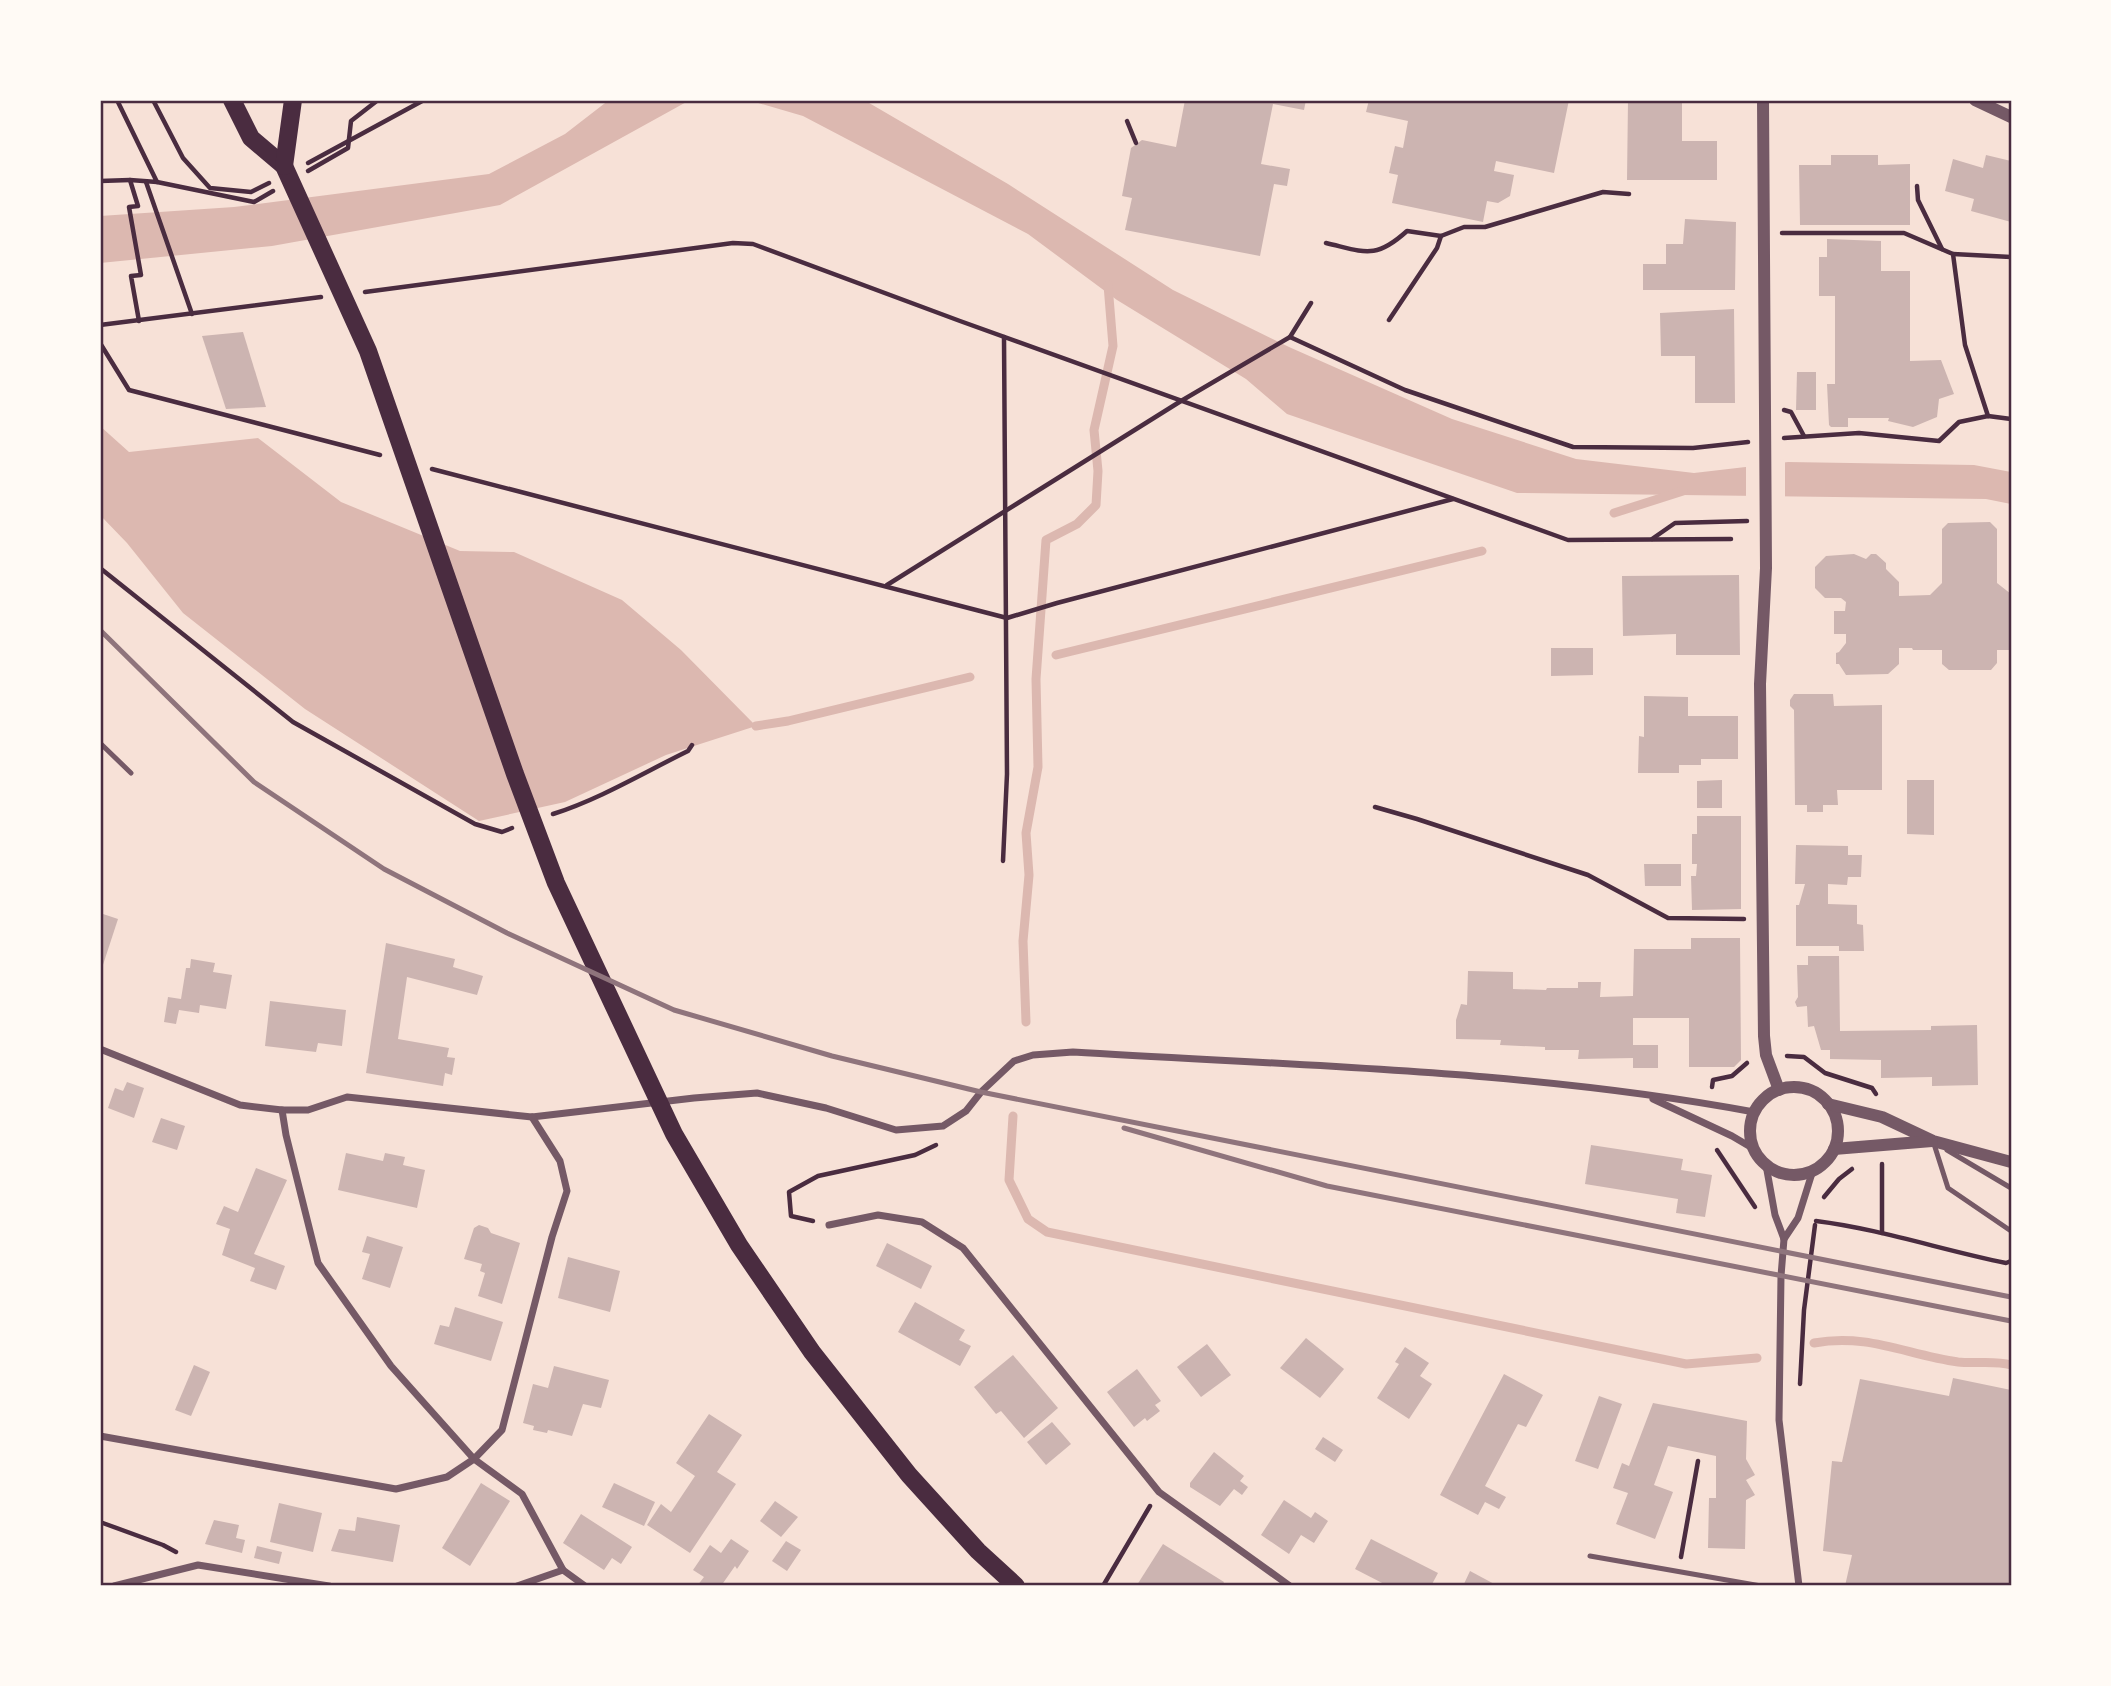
<svg xmlns="http://www.w3.org/2000/svg" width="2111" height="1686" font-family="'Titillium Web',sans-serif">
  <style>
    .water { fill: #dcb8b0 }
    .pier { fill: #f7e1d7 }
    .lines { fill: none; stroke-linecap: round; stroke-linejoin: round }
    .stream { stroke: #dcb8b0; stroke-width: 9 }
    .building { fill: #ccb4b1 }
    .path { stroke: #4a2c40; stroke-width: 4.5 }
    .service { stroke: #755966; stroke-width: 5 }
    .minor { stroke: #755966; stroke-width: 7 }
    .tertiary { stroke: #755966; stroke-width: 12 }
    .primary { stroke: #4a2c40; stroke-width: 18 }
    .rail { stroke: #8f747c; stroke-width: 5 }
    .neatline { fill: none; stroke: #4a2c40; stroke-width: 2.5 }
  </style>
  <rect width="100%" height="100%" fill="#f7e1d7"/>
  <g class="water">
    <path d="M609 100H690L500 205 272 246 100 263V216L234 207 489 174 565 134Z"/>
    <path d="M748 100H864L1008 184 1173 290 1289 347 1452 419 1576 459 1694 473 1788 462 1974 465 2011 472V504L1986 499 1517 493 1287 414 1246 379 1117 300 1028 234 803 116Z"/>
    <path d="M100 426 129 452 258 438 341 502 460 551 514 552 622 600 681 650 756 726 666 755 565 802 479 821 305 709 183 613 127 543 100 515Z"/>
  </g>
  <path class="pier" d="M1785 459V500L1746 499V463Z"/>
  <g class="lines">
    <g class="stream">
      <path d="M1614 513 1683 491"/>
      <path d="M1056 655 1482 551"/>
      <path d="M756 726 788 721 970 677"/>
      <path d="M1026 1022 1023 941 1029 875 1026 833 1038 767 1036 679 1046 540 1077 524 1096 505 1098 471 1094 430 1113 346 1108 285"/>
      <path d="M1013 1116 1009 1180 1028 1219 1047 1232 1686 1364 1757 1358"/>
      <path d="M1814 1343C1868 1333 1907 1355 1958 1362 1976 1364 1994 1360 2011 1365"/>
    </g>
  </g>
  <g class="building">
    <path d="M1185 100H1306L1304 110 1273 104 1261 164 1290 169 1287 186 1274 184 1260 256 1125 230 1132 198 1122 196 1131 148 1142 140 1176 147Z"/>
    <path d="M1369 100H1569L1554 173 1496 161 1494 171 1514 175 1510 196 1498 203 1487 201 1483 222 1392 203 1398 175 1389 173 1395 146 1403 148 1408 121 1366 112Z"/>
    <path d="M1628 100H1682V141H1717V180H1627Z"/>
    <path d="M1831 155H1878V165L1910 164V225H1800L1799 165H1831Z"/>
    <path d="M1986 155 2011 161V222L1971 211 1974 199 1945 191 1953 159 1983 168Z"/>
    <path d="M1685 219 1736 222 1735 290H1643V264H1666V244H1683Z"/>
    <path d="M1827 239 1881 241V271H1910V361L1941 360 1954 394 1939 399 1937 417 1913 427 1888 421 1889 418H1848V427H1831L1829 425 1827 384H1835V296H1819V257H1827Z"/>
    <path d="M1734 309 1735 403H1695V356H1661L1660 313Z"/>
    <path d="M243 332 266 407 226 409 202 336Z"/>
    <path d="M1797 372H1816V410H1796Z"/>
    <path d="M1990 522 1997 529V583L2011 594V650H1997V663L1991 670H1949L1942 664V650H1913L1912 648H1899V664L1888 674 1846 675 1839 664H1836V653L1839 652 1846 643V634H1834V611H1845L1846 602 1841 598H1825L1815 588V567L1826 556 1854 554 1866 559 1871 554H1876L1886 563V569L1899 582V596L1930 595 1942 583V529L1948 523Z"/>
    <path d="M1739 575 1740 655H1676V634L1623 636 1622 576Z"/>
    <path d="M1551 648H1593V675L1551 676Z"/>
    <path d="M1794 694H1833L1834 706 1882 705V790H1837L1838 805H1823V812H1807V805H1795L1794 710 1790 706V700Z"/>
    <path d="M1644 696 1688 697V716H1738V759H1701V765H1679V773H1638L1639 736 1644 737Z"/>
    <path d="M1722 780V808H1697V781Z"/>
    <path d="M1907 780H1934V835L1907 834Z"/>
    <path d="M1697 816H1741V909L1692 910 1691 876H1696L1697 864H1692V834H1697Z"/>
    <path d="M1796 845 1848 846V855H1862L1861 877H1848L1847 885 1828 884V904L1857 905V924L1863 925 1864 951H1839V946H1796V905H1799L1805 884H1795Z"/>
    <path d="M1644 864H1681V886H1645Z"/>
    <path d="M100 913 118 919 100 974Z"/>
    <path d="M1691 938H1740L1741 1060 1734 1067H1689V1018H1633V1045H1658V1068H1633V1058L1578 1059 1579 1050H1545V1047L1500 1045 1501 1040 1456 1039V1020L1461 1004 1467 1005 1468 971 1513 972V989L1546 990 1547 988H1578V982H1601L1600 997 1633 996 1634 949H1691Z"/>
    <path d="M386 943 455 959 453 967 483 976 477 995 407 977 398 1039 449 1048 447 1057 455 1058 452 1075 445 1073 443 1086 366 1073Z"/>
    <path d="M1808 956H1839L1840 1031 1931 1030V1026L1977 1025 1978 1085 1932 1086V1077L1881 1078V1060L1830 1059V1050H1821L1814 1026 1808 1027 1807 1006 1797 1007 1795 1002 1798 997 1797 965H1808Z"/>
    <path d="M191 959 215 963 213 972 232 975 226 1009 200 1005 199 1013 179 1010 176 1024 164 1022 168 997 181 999 186 968H190Z"/>
    <path d="M270 1001 346 1010 342 1046 318 1043 316 1052 265 1046Z"/>
    <path d="M127 1082 144 1088 134 1118 108 1108 115 1088 123 1091Z"/>
    <path d="M161 1118 185 1126 177 1150 152 1142Z"/>
    <path d="M1591 1145 1683 1159 1681 1170 1712 1175 1705 1217 1676 1213 1678 1199 1585 1184Z"/>
    <path d="M346 1153 383 1161 385 1153 405 1157 403 1165 425 1170 417 1208 338 1190Z"/>
    <path d="M256 1168 287 1180 254 1254 285 1266 276 1290 250 1281 255 1268 222 1255 230 1229 216 1224 224 1206 238 1212Z"/>
    <path d="M479 1225 488 1228 491 1233 520 1243 502 1304 478 1296 485 1273 480 1271 482 1264 464 1259 474 1228Z"/>
    <path d="M367 1236 403 1247 390 1288 362 1279 370 1254 362 1252Z"/>
    <path d="M887 1243 932 1266 921 1289 876 1266Z"/>
    <path d="M568 1257 620 1271 610 1312 558 1298Z"/>
    <path d="M915 1302 965 1330 959 1340 971 1346 960 1366 898 1332Z"/>
    <path d="M455 1307 503 1322 491 1361 434 1344 440 1325 449 1327Z"/>
    <path d="M1306 1338 1344 1369 1320 1398 1280 1368Z"/>
    <path d="M1207 1344 1231 1375 1201 1397 1177 1367Z"/>
    <path d="M1405 1347 1429 1363 1420 1376 1432 1384 1409 1419 1377 1398 1399 1364 1395 1362Z"/>
    <path d="M1013 1355 1058 1408 1024 1438 1001 1411 996 1414 974 1387Z"/>
    <path d="M194 1365 210 1372 191 1416 175 1410Z"/>
    <path d="M554 1366 609 1380 601 1408 583 1404 572 1436 548 1430 547 1433 533 1430 534 1426 523 1423 533 1384 548 1388Z"/>
    <path d="M1137 1369 1161 1401 1155 1405 1160 1411 1147 1421 1145 1418 1134 1427 1107 1392Z"/>
    <path d="M1504 1374 1543 1395 1526 1427 1518 1424 1485 1486 1506 1497 1499 1509 1485 1502 1478 1515 1440 1495Z"/>
    <path d="M1953 1378 2011 1390V1586H1845L1852 1555 1823 1551 1832 1461 1842 1462 1860 1379 1949 1396Z"/>
    <path d="M1599 1396 1622 1404 1598 1469 1575 1461Z"/>
    <path d="M1653 1403 1747 1421 1746 1459 1755 1475 1746 1480 1755 1495 1746 1500 1745 1549 1708 1548 1709 1498H1716V1456L1668 1446 1654 1485 1673 1492 1655 1539 1616 1524 1628 1493 1613 1488 1622 1463 1629 1466Z"/>
    <path d="M709 1414 742 1435 717 1472 736 1484 690 1553 647 1525 661 1504 671 1512 695 1476 676 1463Z"/>
    <path d="M1052 1422 1071 1444 1046 1465 1027 1442Z"/>
    <path d="M1323 1437 1343 1450 1335 1462 1315 1449Z"/>
    <path d="M1214 1452 1244 1476 1240 1481 1248 1487 1242 1495 1234 1489 1220 1506 1190 1487V1483Z"/>
    <path d="M481 1483 510 1501 470 1566 442 1548Z"/>
    <path d="M614 1483 655 1502 644 1526 602 1507Z"/>
    <path d="M1284 1500 1311 1518 1315 1512 1328 1521 1314 1543 1301 1535 1289 1554 1261 1535Z"/>
    <path d="M775 1501 798 1517 781 1537 760 1521Z"/>
    <path d="M279 1503 322 1513 313 1552 270 1542Z"/>
    <path d="M581 1514 632 1547 621 1564 612 1558 604 1570 563 1543Z"/>
    <path d="M357 1517 400 1525 393 1562 331 1551 339 1529 355 1531Z"/>
    <path d="M214 1520 239 1525 236 1538 245 1540 242 1553 205 1544Z"/>
    <path d="M731 1539 749 1551 737 1569 735 1566 721 1586H697L704 1577 693 1570 710 1545 721 1553Z"/>
    <path d="M1371 1539 1438 1573 1431 1586H1388L1355 1569Z"/>
    <path d="M786 1541 801 1550 787 1571 772 1561Z"/>
    <path d="M1163 1544 1224 1582 1222 1586 1137 1585Z"/>
    <path d="M257 1546 282 1552 279 1564 254 1558Z"/>
    <path d="M1470 1571 1498 1586H1463Z"/>
  </g>
  <g class="lines">
    <g class="path">
      <path d="M117 100 157 182 130 180 138 206 129 207 141 275 131 276 139 321"/>
      <path d="M153 100 183 158 210 188 251 192 269 183"/>
      <path d="M1127 121 1136 143"/>
      <path d="M308 163 424 100"/>
      <path d="M308 171 348 148 351 121 378 100"/>
      <path d="M100 181 130 180"/>
      <path d="M146 182 192 314"/>
      <path d="M157 182 254 202 273 191"/>
      <path d="M1917 186 1918 200 1942 249"/>
      <path d="M1782 233H1904L1953 254 1965 345 1988 416"/>
      <path d="M1326 243C1365 252 1375 260 1407 231L1441 236 1464 227H1485L1603 192 1629 194"/>
      <path d="M1953 254 2011 257"/>
      <path d="M365 292 733 243 753 244 960 321 1568 540 1731 539"/>
      <path d="M1389 320 1437 248 1441 236"/>
      <path d="M100 325 321 297"/>
      <path d="M1290 337 1405 390 1573 447 1693 448 1748 442"/>
      <path d="M100 343 129 390 380 455"/>
      <path d="M1784 410 1791 412 1804 436"/>
      <path d="M1784 438 1859 433 1939 441 1959 422 1988 416 2011 419"/>
      <path d="M432 469 1007 618 1057 603 1453 499"/>
      <path d="M1652 539 1675 523 1747 521"/>
      <path d="M100 568 293 722 475 824 502 832 512 828"/>
      <path d="M887 585 1181 401 1290 337 1311 303"/>
      <path d="M1375 807 1417 819 1588 875 1668 918 1744 919"/>
      <path d="M553 814C600 799 643 773 688 751L692 745"/>
      <path d="M1003 861 1007 774 1004 337"/>
      <path d="M1787 1056 1804 1057 1825 1073 1872 1088 1876 1094"/>
      <path d="M1712 1087 1713 1080 1732 1076 1747 1063"/>
      <path d="M1717 1150 1755 1207"/>
      <path d="M1882 1164V1233"/>
      <path d="M1824 1197 1839 1179 1852 1169"/>
      <path d="M813 1221 791 1216 789 1192 818 1176 915 1155 936 1145"/>
      <path d="M1816 1221C1880 1229 1942 1250 2006 1263L2011 1261"/>
      <path d="M1800 1384 1804 1310 1815 1225"/>
      <path d="M100 1522 163 1545 176 1552"/>
      <path d="M1681 1557 1698 1461"/>
      <path d="M1103 1586 1150 1506"/>
    </g>
    <g class="service">
      <path d="M100 743 131 773"/>
      <path d="M1934 1144 1948 1188 2011 1231"/>
      <path d="M1947 1150 2011 1188"/>
      <path d="M1590 1556 1761 1586"/>
    </g>
    <g class="minor">
      <path d="M100 1049 240 1105 282 1110H308L347 1097 532 1117 694 1098 757 1093 826 1108 896 1130 943 1126 966 1111 981 1092 1014 1061 1033 1055 1073 1052C1300 1066 1530 1070 1754 1112"/>
      <path d="M1653 1099 1732 1136 1754 1149"/>
      <path d="M282 1110 286 1135 318 1263 391 1366 474 1459 522 1494 563 1570 585 1586"/>
      <path d="M1766 1165 1775 1215 1784 1239 1781 1276 1779 1420 1799 1586"/>
      <path d="M829 1225 878 1215 922 1222 963 1248 1159 1492 1290 1586"/>
      <path d="M1784 1239 1798 1218 1813 1170"/>
      <path d="M100 1436 396 1489 447 1477 474 1459 502 1430 552 1237 567 1191 560 1161 532 1117"/>
      <path d="M114 1586 198 1565 329 1586"/>
      <path d="M517 1586 563 1570"/>
    </g>
    <g class="tertiary">
      <path d="M1763 100 1766 568 1760 684 1764 1036 1766 1055 1779 1090"/>
      <path d="M1975 100 2011 117"/>
      <circle cx="1794" cy="1131" r="44"/>
      <path d="M1828 1104 1882 1117 1933 1141 2011 1162"/>
      <path d="M1834 1149 1932 1141"/>
    </g>
    <g class="primary">
      <path d="M232 100 251 138 284 166 368 351 515 774 556 883 674 1134 739 1245 812 1352 909 1475 978 1551 1016 1586"/>
      <path d="M284 166 293 100"/>
    </g>
    <g class="rail">
      <path d="M100 630 254 782 384 869 507 933 674 1010 832 1056 981 1092 2011 1297"/>
      <path d="M1124 1128 1327 1186 2011 1321"/>
    </g>
  </g>
  <rect width="2111" height="1686" fill="none" stroke="#fffaf5" stroke-width="203"/>
  <rect x="102" y="102" width="1908" height="1482" class="neatline"/>
</svg>
